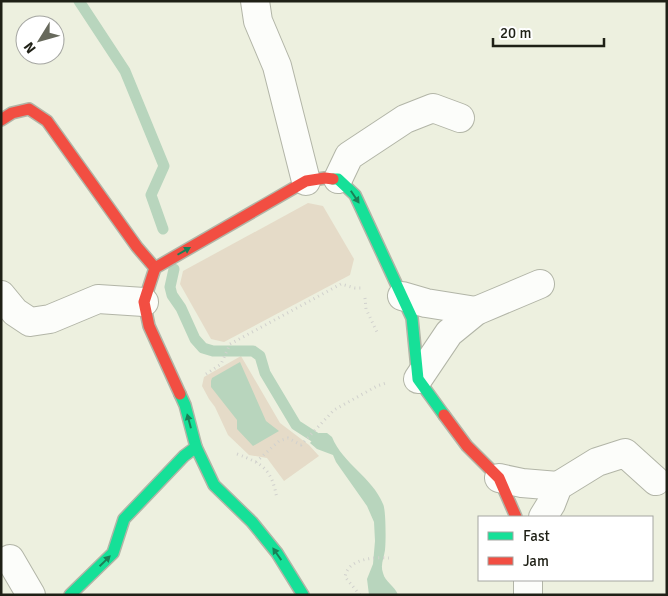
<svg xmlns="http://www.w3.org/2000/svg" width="668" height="596" font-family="Signika,sans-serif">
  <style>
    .pitch { fill: #e5dbc8 }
    .water { fill: #b8d5bd }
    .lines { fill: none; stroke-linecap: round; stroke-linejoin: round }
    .stream { stroke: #b8d5bd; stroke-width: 11 }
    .street-casing { stroke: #b2b5a7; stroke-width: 30 }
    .fast-casing { stroke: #b2b5a7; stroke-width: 14 }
    .jam-casing { stroke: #b2b5a7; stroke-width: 14 }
    .path { stroke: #d1d1cd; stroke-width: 3; stroke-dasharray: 1 4; stroke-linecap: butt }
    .street { stroke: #fcfdfa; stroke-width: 28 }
    .fast { stroke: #16e098; stroke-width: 11 }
    .jam { stroke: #f24e42; stroke-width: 11 }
    .oneway { fill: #1a8057 }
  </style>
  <rect width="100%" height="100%" fill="#edf0df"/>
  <g class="pitch">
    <path d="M308 203 323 206 354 259 350 275 224 342 211 339 180 284 183 271Z"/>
    <path d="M241 356 280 423 309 445 319 456 284 481 267 458 249 455 228 435 215 407 209 399 202 386 204 377Z"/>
  </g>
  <g class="water">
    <path d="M240 362 266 421 279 431 253 446 237 429V420L211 387V381L212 378Z"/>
    <path d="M319 433H327L332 437C343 464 372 477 383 504 386 509 386 543 385 550 384 558 380 565 383 573 385 582 395 586 398 595H369L367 579 373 564 375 541 374 522 367 506 336 462 333 455 317 449 310 443Z"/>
  </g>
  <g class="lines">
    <g class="stream">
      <path d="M79 1 125 71 164 166 151 195 163 229"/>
      <path d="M174 269 170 287 172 295 181 308 195 339 203 348 213 351H253L260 356 265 373 296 425 327 445"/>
    </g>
    <defs>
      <g id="street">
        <path d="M255 1 258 21 277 66 306 181"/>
        <path d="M338 179 349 156 405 119 433 108 460 118"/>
        <path d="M1 295 15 312 30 322 50 319 98 299 144 302"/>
        <path d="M402 296 426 303 476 311"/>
        <path d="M418 379 449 333 476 311 540 284"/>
        <path d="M499 478 522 483 558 486"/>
        <path d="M543 517 551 504 558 486 597 462 625 453 656 481"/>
        <path d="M10 559 31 595"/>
        <path d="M528 580V595"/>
      </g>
      <g id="fast">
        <path d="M333 179H338L355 195 412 318 418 379 444 415"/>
        <path d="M180 394 185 405 196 447 214 485 252 522 277 553 303 595"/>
        <path d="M70 595 113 553 124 519 184 456 196 447"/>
      </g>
      <g id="jam">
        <path d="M1 120 12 113 29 109 47 121 137 247 155 268"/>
        <path d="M180 394 149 326 144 302 155 268 306 181 325 178 333 179"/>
        <path d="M444 415 467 446 499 478 516 517"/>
      </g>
    </defs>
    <use href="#street" class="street-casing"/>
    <use href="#fast" class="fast-casing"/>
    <use href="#jam" class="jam-casing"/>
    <g class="path">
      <path d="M365 298 366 309 378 334"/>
      <path d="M206 374 221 364 230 344 341 284 355 288H363"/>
      <path d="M237 454C264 464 272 470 277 499"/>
      <path d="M256 462 279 441 288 438 301 445 334 410 377 386 386 383"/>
      <path d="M360 595 345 577C348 558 375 557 389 558"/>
    </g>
    <use href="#street" class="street"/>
    <use href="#fast" class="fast"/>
    <use href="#jam" class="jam"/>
  </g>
  <defs><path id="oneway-solid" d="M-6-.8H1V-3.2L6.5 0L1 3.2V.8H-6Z" transform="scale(1.25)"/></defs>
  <g class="oneway">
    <use href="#oneway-solid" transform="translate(355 197) rotate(56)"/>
    <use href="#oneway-solid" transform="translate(184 251) rotate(-30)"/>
    <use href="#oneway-solid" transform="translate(189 421) rotate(-105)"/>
    <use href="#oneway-solid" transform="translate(277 554) rotate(-125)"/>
    <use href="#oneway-solid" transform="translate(105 561) rotate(-44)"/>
  </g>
  <rect width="668" height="596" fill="none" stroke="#1f2016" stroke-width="5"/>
  <rect x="478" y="516" width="175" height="65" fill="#ffffff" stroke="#a5a6a2"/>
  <rect x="488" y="532" width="25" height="8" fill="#16e098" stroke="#a5a6a2"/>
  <text x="523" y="541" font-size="15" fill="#1f2016">Fast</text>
  <rect x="488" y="557" width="25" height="8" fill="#f24e42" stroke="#a5a6a2"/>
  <text x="523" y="566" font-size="15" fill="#1f2016">Jam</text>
  <g transform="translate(40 40) rotate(233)"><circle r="24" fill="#ffffff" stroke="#a5a6a2"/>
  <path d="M0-4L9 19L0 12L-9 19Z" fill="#67695c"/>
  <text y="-8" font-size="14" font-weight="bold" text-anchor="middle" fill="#1f2016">N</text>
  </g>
  <path d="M493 38v8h111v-8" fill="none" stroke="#1f2016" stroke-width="2.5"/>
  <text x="500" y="38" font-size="15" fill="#1f2016" stroke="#ffffff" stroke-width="4" paint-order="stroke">20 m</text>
</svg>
